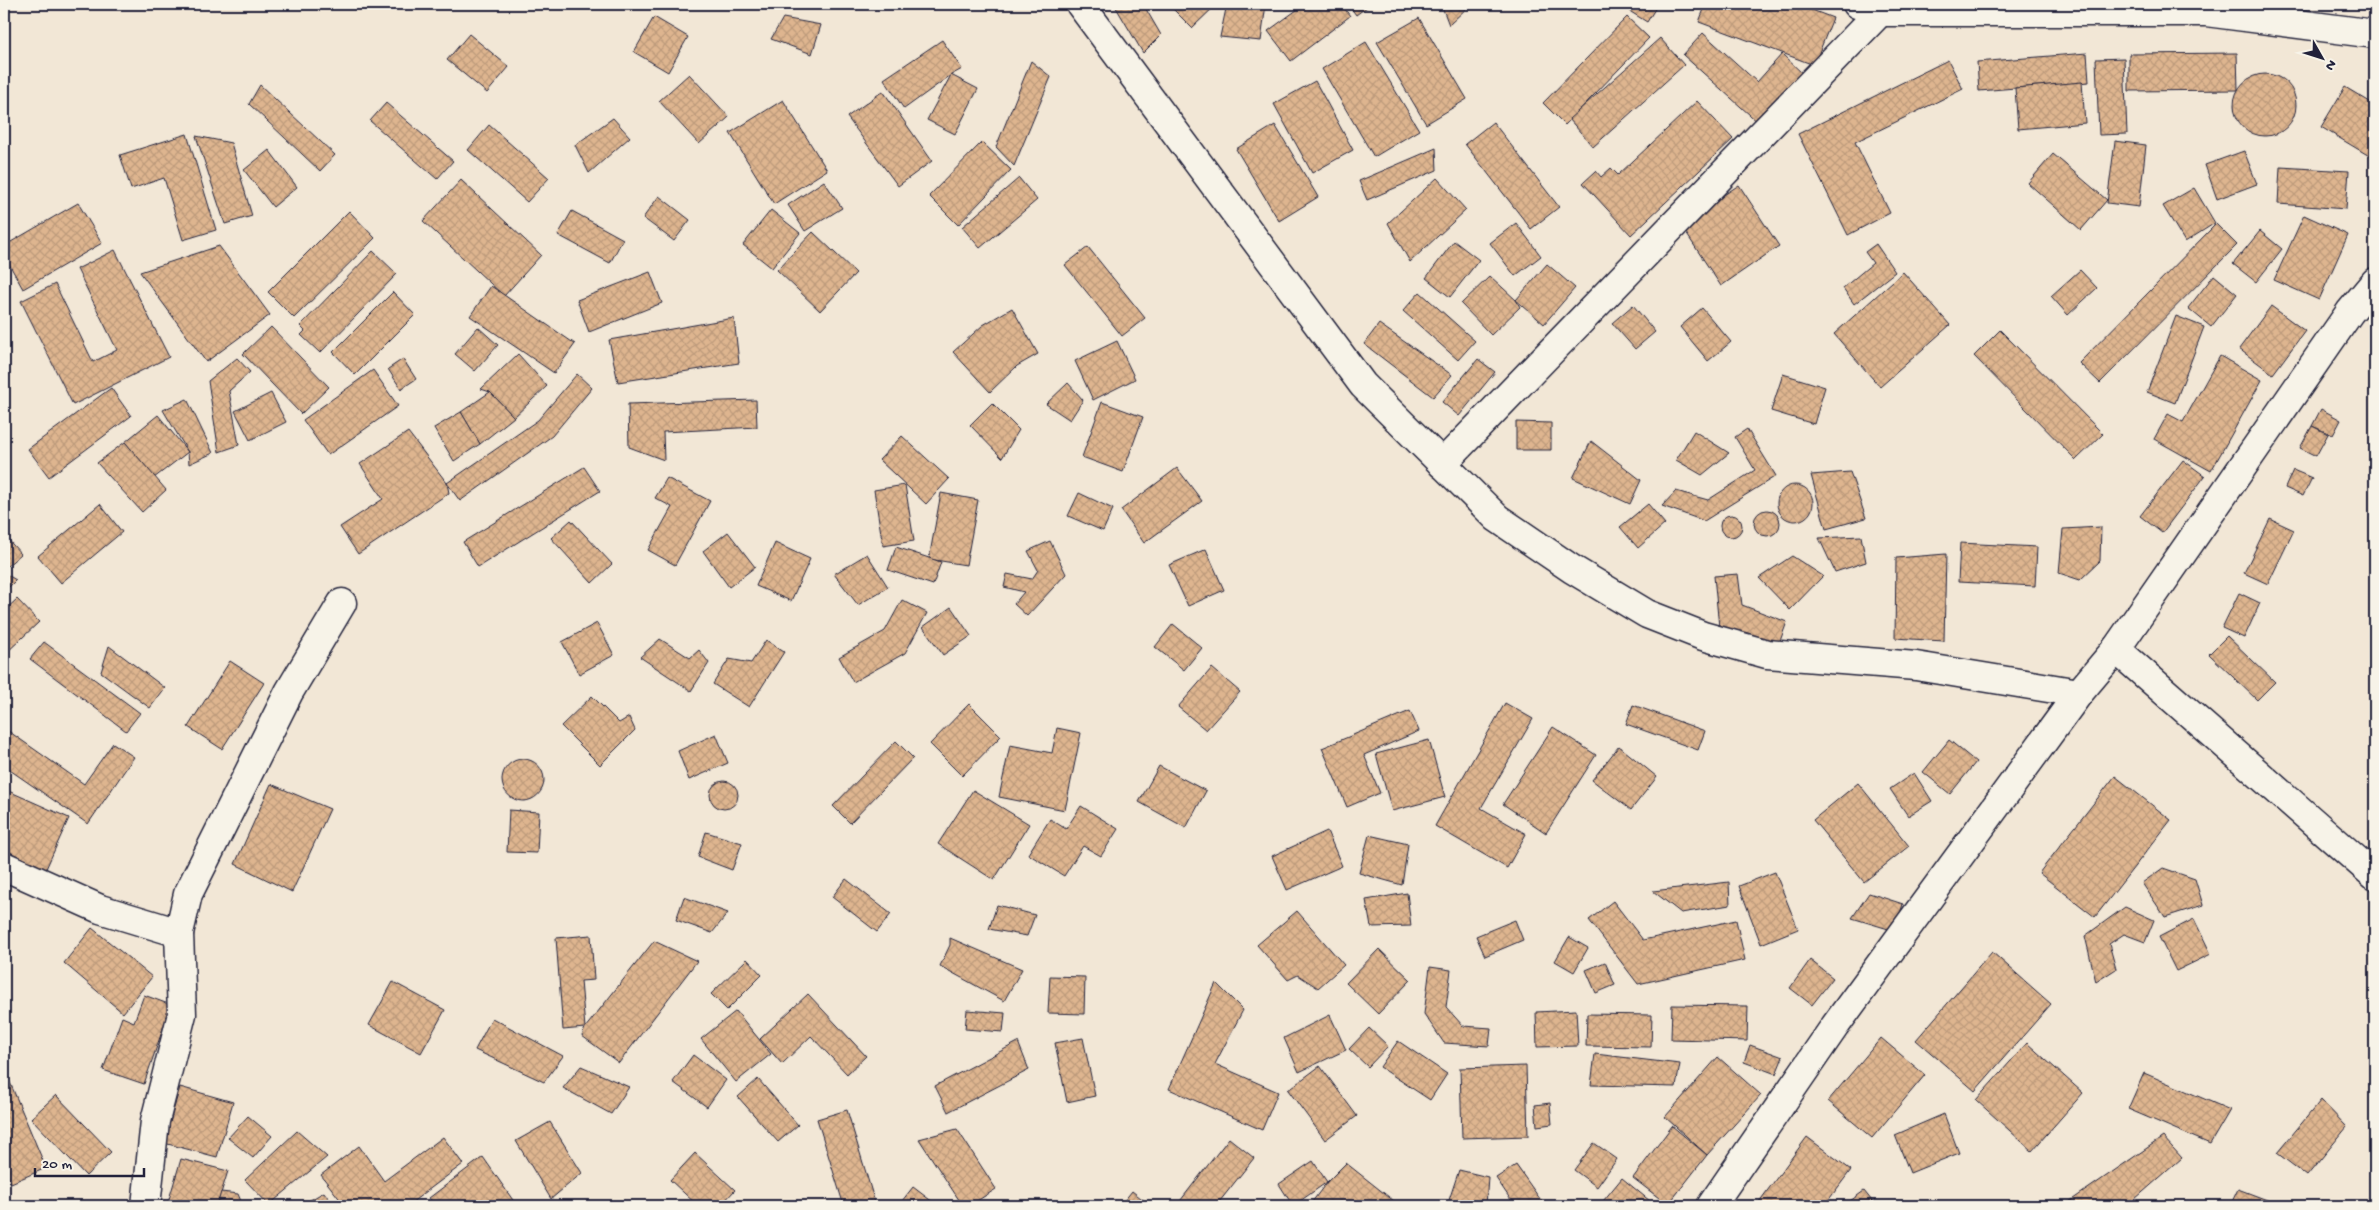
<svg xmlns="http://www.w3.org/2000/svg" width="2379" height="1210" font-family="'Gochi Hand',sans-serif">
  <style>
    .building { fill: url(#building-cross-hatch); stroke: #22223b }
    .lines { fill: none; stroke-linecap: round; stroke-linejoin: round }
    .street-casing { stroke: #22223b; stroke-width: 31 }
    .secondary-casing { stroke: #22223b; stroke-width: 31 }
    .street { stroke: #f7f3e8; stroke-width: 28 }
    .secondary { stroke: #f7f3e8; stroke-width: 28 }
  </style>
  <defs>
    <pattern id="building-cross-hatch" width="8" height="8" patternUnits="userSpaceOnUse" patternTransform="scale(1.25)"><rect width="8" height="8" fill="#deb58f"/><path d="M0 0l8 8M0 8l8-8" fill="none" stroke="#be9b7c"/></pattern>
  </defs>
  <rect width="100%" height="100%" fill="#f2e7d6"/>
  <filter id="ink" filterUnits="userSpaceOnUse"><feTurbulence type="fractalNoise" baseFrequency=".02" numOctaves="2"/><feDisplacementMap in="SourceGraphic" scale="10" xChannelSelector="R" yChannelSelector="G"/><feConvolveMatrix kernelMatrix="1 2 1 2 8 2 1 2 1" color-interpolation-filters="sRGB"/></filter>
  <g filter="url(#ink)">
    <g class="building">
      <path d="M1114 4H1143L1161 35 1143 53Z"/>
      <path d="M1168 4H1217L1192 28Z"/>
      <path d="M1227 4H1266L1261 41 1220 37Z"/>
      <path d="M1305 4H1341L1350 16 1291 61 1268 31Z"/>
      <path d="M1348 4H1371L1356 15Z"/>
      <path d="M1441 4H1471L1449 25Z"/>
      <path d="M1618 4H1658L1647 22Z"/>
      <path d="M1706 4H1796L1833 18 1814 65 1699 22Z"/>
      <path d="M654 17 688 37 668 72 634 52Z"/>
      <path d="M1627 17 1649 38 1565 125 1543 103Z"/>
      <path d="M783 18 821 25 812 54 771 39Z"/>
      <path d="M1419 18 1467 99 1426 124 1377 42Z"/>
      <path d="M1703 33 1757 82 1782 54 1804 75 1760 124 1683 55Z"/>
      <path d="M469 34 509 67 487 93 447 60Z"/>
      <path d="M1660 38 1684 65 1593 147 1569 119Z"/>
      <path d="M942 40 962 69 951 75 904 109 884 79Z"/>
      <path d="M1366 42 1419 130 1374 157 1322 69Z"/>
      <path d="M2087 53 2089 82 1979 91 1977 62Z"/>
      <path d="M2237 53 2238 90 2129 91V54Z"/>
      <path d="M2124 58 2127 134 2099 135 2096 59Z"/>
      <path d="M1948 60 1963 89 1855 142 1890 213 1848 235 1798 134Z"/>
      <path d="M1031 61 1051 77 1014 166 996 147Z"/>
      <path d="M689 74 729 117 699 144 659 101Z"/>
      <circle cx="2265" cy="105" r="31"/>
      <path d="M951 75 978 89 955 134 927 120Z"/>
      <path d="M1315 81 1353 150 1312 173 1274 104Z"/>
      <path d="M2082 82 2085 123 2018 129 2015 88Z"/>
      <path d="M260 85 335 155 320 171 249 104Z"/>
      <path d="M2345 87 2375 105V150L2371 157 2321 127Z"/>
      <path d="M883 91 932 161 898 186 847 117Z"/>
      <path d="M783 100 827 170 774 204 730 133Z"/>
      <path d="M1697 101 1733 139 1631 235 1583 183 1596 171 1601 177 1611 168 1618 175Z"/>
      <path d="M386 103 453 161 437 179 370 121Z"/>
      <path d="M613 118 630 137 589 173 575 145Z"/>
      <path d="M1493 122 1559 207 1531 229 1465 144Z"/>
      <path d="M489 125 549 178 527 202 468 150Z"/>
      <path d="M1275 125 1318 197 1279 221 1236 149Z"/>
      <path d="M187 134 216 230 183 240 164 178 131 189 120 155Z"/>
      <path d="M196 136 231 143 252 216 225 224Z"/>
      <path d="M2115 141 2146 145 2139 207 2107 203Z"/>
      <path d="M982 142 1011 170 958 225 929 196Z"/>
      <path d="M1436 148 1437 170 1367 200 1359 181Z"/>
      <path d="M269 150 297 187 273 207 244 170Z"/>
      <path d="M2244 151 2257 184 2217 199 2205 165Z"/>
      <path d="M2053 154 2107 200 2081 230 2028 183Z"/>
      <path d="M2280 167 2349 171 2346 209 2278 204Z"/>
      <path d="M1019 178 1037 200 980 248 962 227Z"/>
      <path d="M1437 178 1466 210 1410 262 1388 223Z"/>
      <path d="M461 180 541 255 504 296 423 221Z"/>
      <path d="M824 181 842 208 805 231 788 205Z"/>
      <path d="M1739 185 1779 246 1721 286 1680 224Z"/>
      <path d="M2194 188 2215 223 2185 242 2163 206Z"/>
      <path d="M659 196 690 220 674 241 643 218Z"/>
      <path d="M78 203 102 243 23 289 4 255V246Z"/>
      <path d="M771 210 800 233 772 268 743 245Z"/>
      <path d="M349 211 375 238 294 318 268 292Z"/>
      <path d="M572 211 623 239 610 263 558 235Z"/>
      <path d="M2304 215 2348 235 2319 300 2274 280Z"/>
      <path d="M1516 223 1541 256 1515 276 1490 243Z"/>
      <path d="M2216 224 2237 245 2100 383 2079 363Z"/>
      <path d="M2260 231 2282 249 2256 282 2233 264Z"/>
      <path d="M813 232 856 273 820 311 777 270Z"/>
      <path d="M1454 241 1479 260 1450 297 1426 278Z"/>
      <path d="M1876 244 1895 272 1854 304 1843 288 1873 263 1865 252Z"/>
      <path d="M219 246 270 315 206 362 140 272Z"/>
      <path d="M1088 247 1145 318 1122 336 1065 265Z"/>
      <path d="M115 250 169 357 73 405 21 301 55 284 93 362 117 350 77 269Z"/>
      <path d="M373 251 397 274 320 353 301 335 305 331 300 326Z"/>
      <path d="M1547 264 1575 288 1544 324 1516 300Z"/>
      <path d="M2080 270 2097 288 2068 315 2051 296Z"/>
      <path d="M650 272 662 303 589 332 577 300Z"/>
      <path d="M1903 272 1950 325 1880 387 1834 334Z"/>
      <path d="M2214 275 2237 294 2211 327 2188 308Z"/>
      <path d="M1490 276 1516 300 1520 307 1491 335 1461 304Z"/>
      <path d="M491 286 575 344 554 373 470 316Z"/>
      <path d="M393 292 415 315 355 375 333 352Z"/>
      <path d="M1420 292 1475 341 1458 360 1403 311Z"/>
      <path d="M1633 305 1655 332 1635 349 1612 323Z"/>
      <path d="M2271 306 2305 331 2273 374 2239 349Z"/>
      <path d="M1012 308 1038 354 1017 366 990 392 953 352 983 325Z"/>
      <path d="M1702 308 1731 342 1708 361 1680 327Z"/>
      <path d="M2176 316 2204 327 2175 403 2147 392Z"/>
      <path d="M734 318 739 363 618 382 609 340Z"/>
      <path d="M1379 324 1452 375 1433 397 1364 344Z"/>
      <path d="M271 327 329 387 301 414 243 354Z"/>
      <path d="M478 327 498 345 475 371 455 354Z"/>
      <path d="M2000 330 2103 434 2076 460 1974 356Z"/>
      <path d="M1117 341 1135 379 1093 400 1075 361Z"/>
      <path d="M518 354 547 386 514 417 490 392 481 389Z"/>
      <path d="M2220 356 2262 380 2211 471 2154 439 2168 414 2183 422Z"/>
      <path d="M237 358 250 372 229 391 239 445 219 452 208 381Z"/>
      <path d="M403 359 416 379 401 389 388 369Z"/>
      <path d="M1478 359 1495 372 1459 416 1442 402Z"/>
      <path d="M373 370 398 406 328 455 303 420Z"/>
      <path d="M577 374 592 388 552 436 460 501 447 483 538 420Z"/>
      <path d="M1783 374 1825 387 1814 424 1771 411Z"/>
      <path d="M1068 383 1083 400 1070 420 1046 404Z"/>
      <path d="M111 388 131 416 49 477 28 449Z"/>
      <path d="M490 392 514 417 480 444 461 412Z"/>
      <path d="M271 393 286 422 250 440 235 411Z"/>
      <path d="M187 399 213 453 189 464 188 452 163 410Z"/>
      <path d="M756 400 757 427 663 432 664 460 629 447 628 404Z"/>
      <path d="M1102 402 1143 417 1123 472 1082 457Z"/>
      <path d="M992 403 1019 430 1002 458 970 425Z"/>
      <path d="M2321 409 2341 420 2333 435 2312 426Z"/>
      <path d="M461 412 480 444 454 461 434 428Z"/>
      <path d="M158 415 188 452 154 478 125 442Z"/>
      <path d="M1516 422 1551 423V450H1516Z"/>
      <path d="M2312 426 2328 434 2316 456 2300 448Z"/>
      <path d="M1747 429 1776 476 1704 521 1662 506 1676 491 1708 500 1755 470 1735 437Z"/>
      <path d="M1694 431 1729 453 1702 475 1676 460Z"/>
      <path d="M408 432 447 483 449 493 358 554 340 527 383 499 360 464Z"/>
      <path d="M902 436 949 479 926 504 879 460Z"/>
      <path d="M1591 441 1641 480 1630 504 1573 478Z"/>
      <path d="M125 442 166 490 142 512 97 463Z"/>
      <path d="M2183 460 2205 476 2162 533 2140 516Z"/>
      <path d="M584 467 600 491 478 567 463 542Z"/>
      <path d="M1177 468 1202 501 1144 543 1121 510Z"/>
      <path d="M2293 470 2312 478 2303 496 2285 488Z"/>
      <path d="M1850 472 1866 518 1826 529 1811 475Z"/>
      <path d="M667 478 710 501 675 565 648 550 672 507 655 498Z"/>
      <path d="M905 485 914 541 883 546 874 490Z"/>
      <circle cx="1795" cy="503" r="18"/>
      <path d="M941 493 978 500 966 565 929 559Z"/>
      <path d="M1079 493 1113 509 1103 531 1068 516Z"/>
      <path d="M100 504 122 532 61 583 38 556Z"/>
      <path d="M1648 504 1665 524 1638 548 1620 527Z"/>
      <circle cx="1767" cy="523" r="13"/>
      <circle cx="1731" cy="526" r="11"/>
      <path d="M2270 519 2294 530 2268 584 2244 573Z"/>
      <path d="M571 520 612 564 592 583 551 538Z"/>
      <path d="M2101 527 2100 561 2080 580 2059 573 2063 529Z"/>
      <path d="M728 532 755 567 729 587 703 551Z"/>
      <path d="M4 535 21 554 5 568 4 567Z"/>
      <path d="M1861 536 1866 562 1835 572 1819 538Z"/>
      <path d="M1050 541 1066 574 1027 616 1014 604 1024 592 1004 587 1007 574 1032 579 1038 570 1028 551Z"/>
      <path d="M775 543 810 559 791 601 756 586Z"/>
      <path d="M1960 543 2037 547 2035 586 1958 582Z"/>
      <path d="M896 547 941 562 933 585 888 570Z"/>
      <path d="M1206 549 1224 590 1188 606 1169 565Z"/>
      <path d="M867 554 888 587 858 605 834 574Z"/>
      <path d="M1946 554 1944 641 1895 638 1896 558Z"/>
      <path d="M1792 556 1823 576 1790 610 1759 578Z"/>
      <path d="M4 573 16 580 4 592Z"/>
      <path d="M1738 574 1742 605 1787 622 1777 649 1719 627 1714 576Z"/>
      <path d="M2239 593 2260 603 2244 638 2222 628Z"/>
      <path d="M17 599 39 622 4 655V611Z"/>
      <path d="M902 600 927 613 905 653 853 682 839 657 885 631Z"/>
      <path d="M951 607 971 636 943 655 923 627Z"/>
      <path d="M597 623 614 655 579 674 562 642Z"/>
      <path d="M1173 624 1202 648 1184 670 1155 647Z"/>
      <path d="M2227 636 2275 682 2257 700 2209 654Z"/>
      <path d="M660 639 690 658 699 650 709 663 691 691 640 657Z"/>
      <path d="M766 640 784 652 749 707 713 684 729 659 751 663Z"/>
      <path d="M44 642 140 713 126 731 30 659Z"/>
      <path d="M109 646 165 688 150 708 101 672Z"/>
      <path d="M230 661 264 683 222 749 188 727Z"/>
      <path d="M1212 668 1240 692 1206 730 1178 707Z"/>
      <path d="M592 696 619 723 629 717 635 730 600 765 561 726Z"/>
      <path d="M1505 703 1533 719 1481 808 1526 834 1507 868 1435 826Z"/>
      <path d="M969 704 1001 736 962 776 930 744Z"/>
      <path d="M1633 705 1705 731 1698 750 1626 724Z"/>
      <path d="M1410 711 1419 731 1364 755 1380 793 1347 807 1322 748Z"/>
      <path d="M1553 727 1596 755 1546 833 1503 804Z"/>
      <path d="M4 728 84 784 113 743 134 757 88 824 4 766Z"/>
      <path d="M1057 728 1081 733 1065 810 999 797 1010 745 1052 753Z"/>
      <path d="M716 734 728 763 689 780 678 751Z"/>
      <path d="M1429 740 1445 797 1392 811 1376 754Z"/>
      <path d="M1949 740 1976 762 1950 794 1923 772Z"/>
      <path d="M896 741 913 758 850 823 833 806Z"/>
      <path d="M1619 746 1657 777 1631 810 1592 780Z"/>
      <circle cx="523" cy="780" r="21"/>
      <path d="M1159 766 1206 791 1186 828 1139 802Z"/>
      <path d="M1914 773 1932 801 1908 816 1890 789Z"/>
      <path d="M2115 776 2171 820 2095 917 2039 873Z"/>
      <circle cx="724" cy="795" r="14"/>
      <path d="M1858 783 1909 846 1864 882 1813 820Z"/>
      <path d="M271 784 330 809 292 892 235 864Z"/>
      <path d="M4 789 69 818 45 871 4 853Z"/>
      <path d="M973 790 1029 824 994 880 938 844Z"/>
      <path d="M1081 806 1118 829 1101 856 1083 846 1064 876 1028 854 1050 819 1066 829Z"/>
      <path d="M509 810 539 812 537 853 507 852Z"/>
      <path d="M1327 831 1342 866 1287 890 1272 856Z"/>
      <path d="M706 832 742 843 732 870 698 857Z"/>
      <path d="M1369 835 1408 844 1402 885 1359 873Z"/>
      <path d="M2163 868 2195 879 2203 905 2165 917 2142 883Z"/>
      <path d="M1775 872 1798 929 1761 944 1739 886Z"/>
      <path d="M846 879 891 914 877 932 832 897Z"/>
      <path d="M1729 882 1730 905 1681 913 1653 891Z"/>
      <path d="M1407 893 1411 926 1371 927 1366 900Z"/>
      <path d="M1869 893 1903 904 1895 931 1852 918Z"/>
      <path d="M684 897 728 913 712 933 676 920Z"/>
      <path d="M1613 901 1643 940 1736 920 1745 960 1638 984 1589 920Z"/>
      <path d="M997 905 1035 915 1027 936 989 929Z"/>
      <path d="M2125 907 2154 920 2145 942 2124 934 2109 944 2116 969 2096 982 2085 936Z"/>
      <path d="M1297 911 1344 965 1318 988 1298 975 1288 980 1257 945Z"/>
      <path d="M2194 919 2211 954 2176 971 2159 937Z"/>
      <path d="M1515 920 1523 940 1485 956 1476 936Z"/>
      <path d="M92 928 152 977 123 1013 64 963Z"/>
      <path d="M591 935 594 980 581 981 585 1028 563 1030 556 938Z"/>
      <path d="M1569 937 1588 948 1574 972 1555 961Z"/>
      <path d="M950 938 1022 969 1004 1001 940 966 950 945Z"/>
      <path d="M654 941 697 961 619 1063 582 1036 585 1028Z"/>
      <path d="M1379 949 1411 980 1378 1014 1346 983Z"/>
      <path d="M1992 952 2051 1004 1975 1091 1916 1040Z"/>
      <path d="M747 959 762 975 727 1010 711 994Z"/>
      <path d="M1810 960 1833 978 1812 1005 1790 988Z"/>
      <path d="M1605 962 1615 985 1596 993 1586 970Z"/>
      <path d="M1430 967 1451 970 1446 1007 1463 1026 1491 1028 1489 1046 1444 1043 1424 1014Z"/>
      <path d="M1050 976 1085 977 1084 1014 1048 1013Z"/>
      <path d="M393 982 445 1010 421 1053 369 1025Z"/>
      <path d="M1216 983 1243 1010 1215 1064 1278 1092 1262 1130 1169 1089Z"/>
      <path d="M808 994 866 1056 847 1074 811 1036 782 1064 760 1039Z"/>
      <path d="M144 995 171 1005 144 1084 103 1070 122 1017 134 1022Z"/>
      <path d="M1672 1005 1748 1006 1747 1041 1671 1039Z"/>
      <path d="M967 1010 1005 1013 1003 1032 965 1029Z"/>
      <path d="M1576 1010 1578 1046 1537 1047 1536 1012Z"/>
      <path d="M736 1011 771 1054 736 1082 701 1039Z"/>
      <path d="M1587 1014 1652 1015 1651 1047 1586 1046Z"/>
      <path d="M1330 1015 1346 1050 1299 1072 1284 1038Z"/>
      <path d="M492 1018 563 1056 544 1082 475 1050Z"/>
      <path d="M1369 1028 1388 1046 1368 1067 1349 1049Z"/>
      <path d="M1083 1038 1095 1096 1067 1102 1055 1043Z"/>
      <path d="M1881 1038 1925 1075 1872 1138 1828 1101Z"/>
      <path d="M1398 1041 1447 1074 1430 1100 1380 1067Z"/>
      <path d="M1018 1042 1029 1070 948 1112 935 1086Z"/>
      <path d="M2027 1043 2083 1093 2032 1151 1976 1100Z"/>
      <path d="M1750 1045 1783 1057 1776 1074 1744 1062Z"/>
      <path d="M1595 1054 1680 1064 1676 1087 1591 1085Z"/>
      <path d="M693 1055 726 1080 707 1107 673 1082Z"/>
      <path d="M1718 1057 1761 1095 1707 1155 1665 1117Z"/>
      <path d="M581 1066 629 1087 611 1114 563 1088Z"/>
      <path d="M1320 1066 1357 1116 1325 1140 1288 1090Z"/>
      <path d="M1526 1066 1528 1136 1462 1138 1460 1068Z"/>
      <path d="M2144 1073 2230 1110 2210 1144 2128 1109Z"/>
      <path d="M758 1079 798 1125 778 1142 738 1097Z"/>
      <path d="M9 1080 46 1168 11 1183 4 1166V1082Z"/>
      <path d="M180 1087 233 1102 217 1157 164 1143Z"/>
      <path d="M56 1095 111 1152 86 1176 31 1118Z"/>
      <path d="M2321 1100 2347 1127 2307 1176 2277 1153Z"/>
      <path d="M1550 1103 1552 1124 1537 1126 1535 1105Z"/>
      <path d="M847 1110 876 1206H844L817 1119Z"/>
      <path d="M1944 1114 1959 1153 1910 1173 1895 1135Z"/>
      <path d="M248 1116 272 1136 253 1158 228 1138Z"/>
      <path d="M550 1122 582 1173 551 1199 516 1141Z"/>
      <path d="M1672 1126 1707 1155 1668 1205 1633 1178Z"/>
      <path d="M957 1129 996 1189 969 1206H963L919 1139Z"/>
      <path d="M297 1131 327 1157 269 1205 245 1180Z"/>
      <path d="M443 1137 463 1164 407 1206H345L321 1175 359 1146 384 1181Z"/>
      <path d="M1807 1137 1851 1170 1824 1206H1756Z"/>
      <path d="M2163 1137 2182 1158 2127 1206H2063Z"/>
      <path d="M1229 1138 1254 1158 1216 1206H1178L1177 1205Z"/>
      <path d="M1594 1143 1617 1159 1597 1187 1574 1170Z"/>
      <path d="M695 1153 735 1190 720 1206H698L670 1180Z"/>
      <path d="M483 1157 517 1206H435L429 1198Z"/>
      <path d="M181 1159 228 1171 217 1206H167Z"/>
      <path d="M1313 1161 1327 1182 1293 1206 1279 1184Z"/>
      <path d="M1346 1163 1399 1205 1398 1206H1309L1327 1182Z"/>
      <path d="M1516 1165 1545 1206H1515L1496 1178Z"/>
      <path d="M1459 1170 1488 1177 1486 1206H1447Z"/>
      <path d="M1622 1178 1656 1206H1599Z"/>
      <path d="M913 1187 938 1206H898Z"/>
      <path d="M2238 1189 2283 1206H2230Z"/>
      <path d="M1132 1191 1151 1206H1120Z"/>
      <path d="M1864 1191 1876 1206H1843Z"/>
      <path d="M221 1192 238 1194 243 1206H217Z"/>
      <path d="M324 1192 334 1206H300Z"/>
    </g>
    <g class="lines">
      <defs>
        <g id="street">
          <path d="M1080 4 1363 385 1497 518 1572 569 1647 614 1703 636 1767 654 1916 666 2079 693"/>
          <path d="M1857 4 1880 12H2206L2375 34"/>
          <path d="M1442 464 1880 12V4"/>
          <path d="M2116 649 2375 876"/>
          <path d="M4 866 100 909 179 933"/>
          <path d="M146 1206 155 1121 182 1014 179 933 188 894 289 692 342 603"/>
        </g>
        <path id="secondary" d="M1711 1206 1835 1026 2079 693 2116 649 2350 312 2375 282"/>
      </defs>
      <use href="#street" class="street-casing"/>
      <use href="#secondary" class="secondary-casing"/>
      <use href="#street" class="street"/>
      <use href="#secondary" class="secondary"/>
    </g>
  </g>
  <rect width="2379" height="1210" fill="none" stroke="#f7f3e8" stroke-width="20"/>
  <rect x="10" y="10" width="2359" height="1190" fill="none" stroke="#22223b" stroke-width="2" filter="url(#ink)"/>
  <g transform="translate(2322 58) rotate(129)" stroke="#f7f3e8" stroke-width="4" paint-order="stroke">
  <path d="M0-4L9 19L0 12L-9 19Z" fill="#22223b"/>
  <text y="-8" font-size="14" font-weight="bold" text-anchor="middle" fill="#22223b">N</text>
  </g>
  <path d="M35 1168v8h109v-8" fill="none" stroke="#22223b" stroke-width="2.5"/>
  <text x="42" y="1168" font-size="15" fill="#22223b" stroke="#f7f3e8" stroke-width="4" paint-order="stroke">20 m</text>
</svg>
